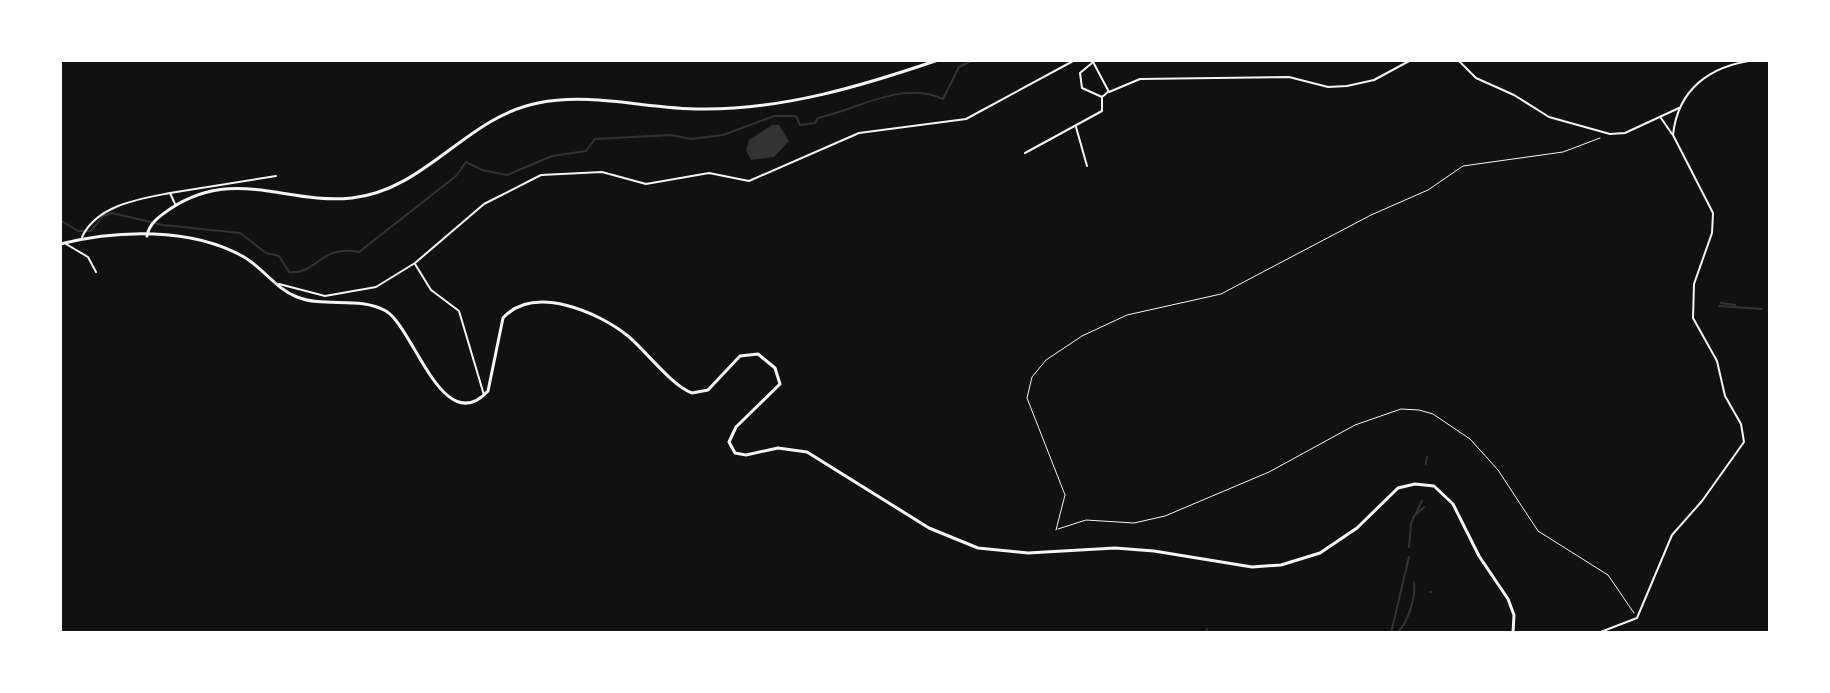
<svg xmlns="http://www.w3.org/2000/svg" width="1830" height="693" font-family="Inter,sans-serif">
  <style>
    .water { fill: #333 }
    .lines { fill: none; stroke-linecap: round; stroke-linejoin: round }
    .stream { stroke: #333; stroke-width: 2 }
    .path { stroke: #f5f5f5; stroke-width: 1 }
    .minor { stroke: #f5f5f5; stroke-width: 2 }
    .tertiary { stroke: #f5f5f5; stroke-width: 3 }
    .secondary { stroke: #f5f5f5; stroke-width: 3 }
  </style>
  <rect width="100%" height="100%" fill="#111"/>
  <path class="water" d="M772 125H779L789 141 774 157 751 160 746 150 749 140Z"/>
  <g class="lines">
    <g class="stream">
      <path d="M60 220 78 231H91L103 216 112 213 163 225 240 233 266 253 279 256 289 272C318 275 319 244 359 252L456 176 466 162 482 170 507 175 552 156 586 151 595 139 671 135 691 139 723 135 774 116H796L800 125 815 123 818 118C859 109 902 80 943 99L959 67 973 60"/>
      <path d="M1721 303 1735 305"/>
      <path d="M1719 306 1762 309"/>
      <path d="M1426 464 1427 457"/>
      <path d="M1413 517 1424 507"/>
      <path d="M1409 547 1411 523 1422 501"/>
      <path d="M1430 592H1431"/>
      <path d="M1206 633 1207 629"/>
      <path d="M1391 633 1409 557"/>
      <path d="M1397 633C1408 623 1416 597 1414 582"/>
    </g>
    <g class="path">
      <path d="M1058 529 1086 520 1134 523 1165 516 1269 472 1355 425 1401 409 1419 410 1433 414 1470 439 1498 470 1538 531 1608 575 1634 613"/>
      <path d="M1056 530 1065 495 1027 398 1032 377 1046 360 1082 336 1127 315 1221 294 1371 215 1428 190 1463 166 1563 152 1600 138"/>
    </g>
    <g class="minor">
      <path d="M1092 60 1109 92 1140 79 1289 77 1328 87 1347 86 1374 80 1411 60"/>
      <path d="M1458 60 1476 78 1514 95 1549 117 1610 134 1625 133 1679 108"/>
      <path d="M1092 63 1080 73 1082 88 1102 97 1108 92"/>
      <path d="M1661 118 1672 134"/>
      <path d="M1076 127 1087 166"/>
      <path d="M1025 153 1102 111V97"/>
      <path d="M170 193 276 176"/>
      <path d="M82 237C97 205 139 199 170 193L175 204"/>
      <path d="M66 244 88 257 96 272"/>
      <path d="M415 264 431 290 459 311 484 395"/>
      <path d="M279 284 325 296 376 287 415 263 484 204 541 175 602 172 646 184 709 173 749 181 859 133 966 119 1075 60"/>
      <path d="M1598 633 1637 618 1672 535 1702 501 1744 442 1741 424 1725 396 1717 361 1693 318 1694 284 1712 233 1713 213 1673 135C1678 88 1711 66 1754 60"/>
    </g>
    <path class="tertiary" d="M147 236C149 223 160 216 170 209 234 166 286 205 352 198 426 190 466 117 538 103 592 92 647 109 701 109 782 110 862 86 938 60"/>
    <path class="secondary" d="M60 244C117 230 191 227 244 257 263 268 276 289 297 297 325 308 359 296 386 311 414 328 443 440 488 391L503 318C534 284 598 312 628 336 646 351 672 386 692 393L708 390 740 356 758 354 775 368 780 384 736 427 729 442 735 453 746 455 778 448 807 452 929 528 978 548 1028 553 1115 548 1154 551 1252 567 1281 565 1320 553 1357 528 1398 488 1415 484 1434 486 1453 504 1479 556 1508 599 1514 615 1513 633"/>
  </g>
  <rect width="1830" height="693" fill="none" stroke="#ffffff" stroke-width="124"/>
</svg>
